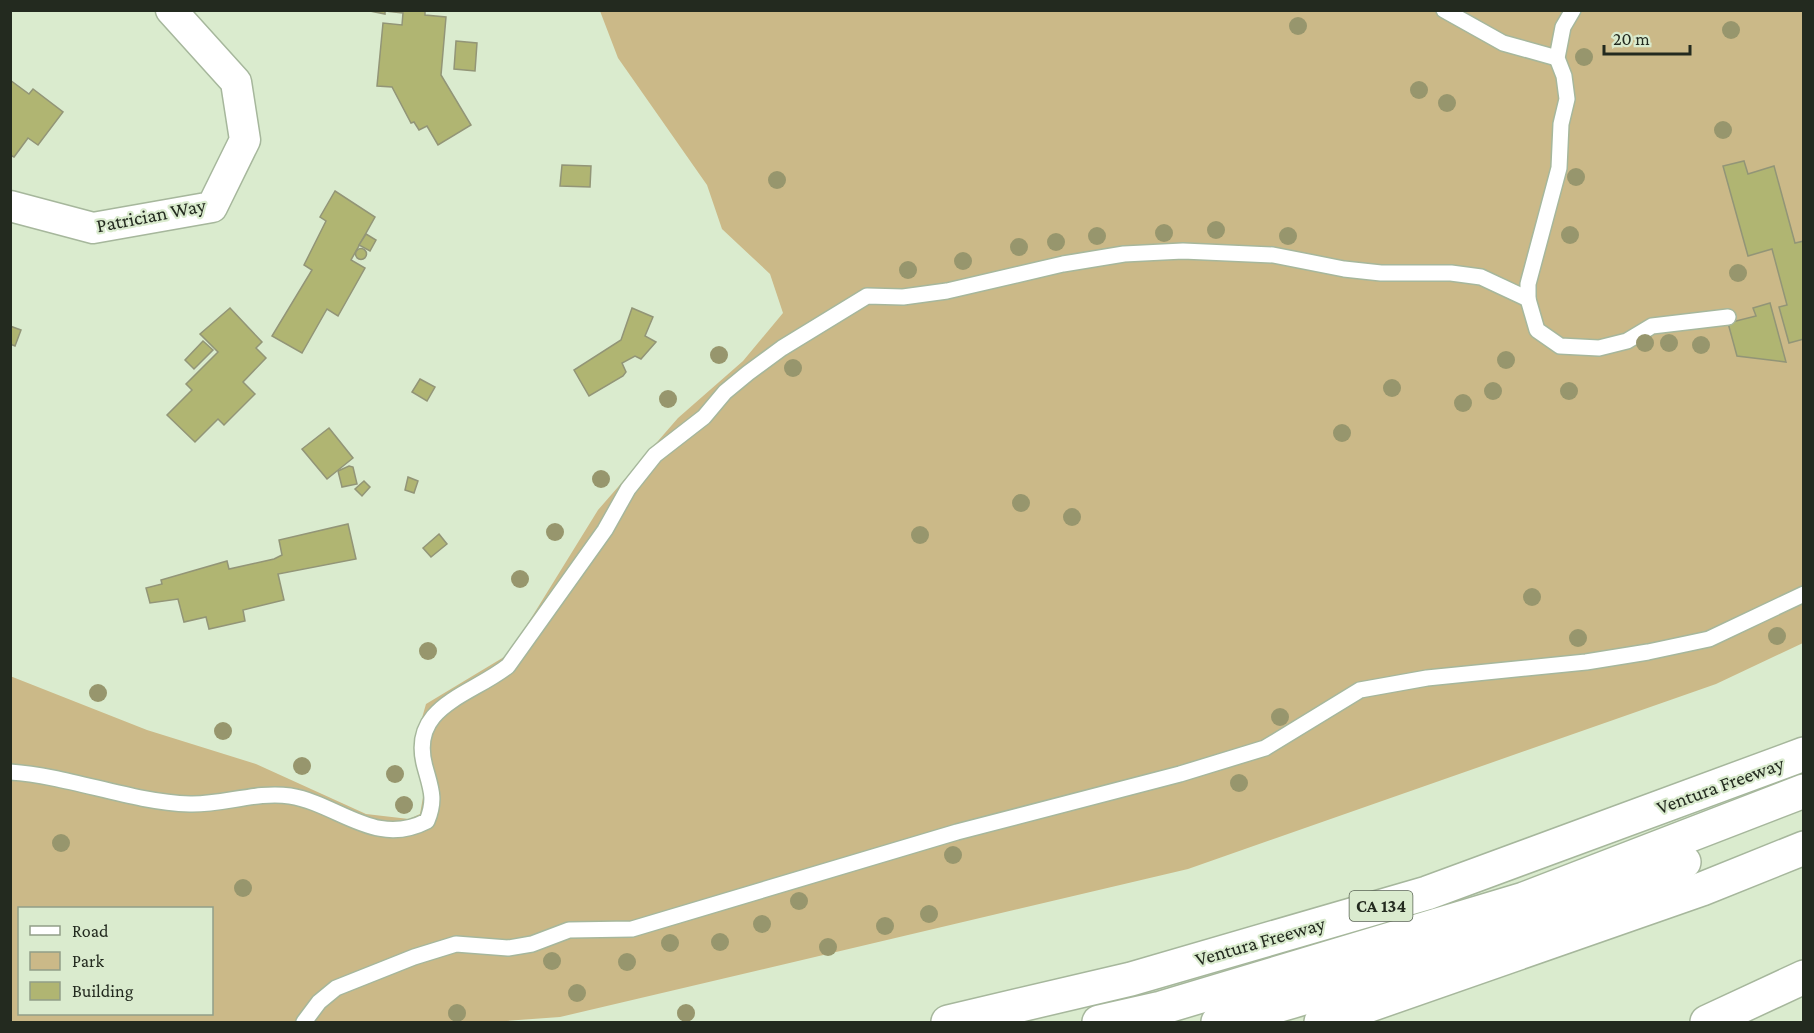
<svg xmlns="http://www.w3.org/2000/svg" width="1814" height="1033" font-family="'Crimson Pro',serif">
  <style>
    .green { fill: #cbb988; fill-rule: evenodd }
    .building { fill: #b0b572; stroke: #929577; stroke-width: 1.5 }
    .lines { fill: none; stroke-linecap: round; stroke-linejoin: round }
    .lane-casing { stroke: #a6b79c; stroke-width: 18 }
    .street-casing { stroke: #a6b79c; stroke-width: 33 }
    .primary-casing { stroke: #a6b79c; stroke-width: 36 }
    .highway-casing { stroke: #a6b79c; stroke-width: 36 }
    .lane { stroke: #fff; stroke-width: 15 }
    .street { stroke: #fff; stroke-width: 30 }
    .primary { stroke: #fff; stroke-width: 33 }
    .highway { stroke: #fff; stroke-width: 33 }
    .tree { fill: #97966d }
    .labels { text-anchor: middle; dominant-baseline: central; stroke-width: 4.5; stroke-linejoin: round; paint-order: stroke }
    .shield { fill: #daebce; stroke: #5a6454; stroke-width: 1.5 }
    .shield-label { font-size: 18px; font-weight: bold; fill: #232a1f }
    .street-label { font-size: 20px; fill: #232a1f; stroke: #daebce }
  </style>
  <rect width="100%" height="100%" fill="#daebce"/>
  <path class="green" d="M600 11H1803V643L1716 684 1188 869 560 1017 492 1022H11L10 676 147 730 256 764 366 814 409 819 420 814 425 786 416 739 426 704 509 654 598 510 678 418 743 361 783 313 770 274 722 229 707 185 618 58ZM20 908H212V1014H20Z"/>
  <g class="building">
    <path d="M365 10H425V15L446 17 441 75 471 125 438 145 427 126 419 130 414 122 411 123 392 87 377 86 383 23 402 25 403 13 385 11V14Z"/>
    <path d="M456 41 477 43 475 71 454 69Z"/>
    <path d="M10 80 29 94 33 89 63 112 38 145 28 138 14 157 10 155Z"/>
    <path d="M1744 161 1748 174 1774 166 1795 243 1804 241V339L1789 343 1779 307 1787 305 1772 249 1748 256 1723 166Z"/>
    <path d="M562 165 591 166 590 187 560 186Z"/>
    <path d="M335 191 375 217 351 260 365 268 338 316 327 309 302 353 272 336 312 270 304 265 326 221 320 217Z"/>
    <path d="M366 234 376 240 370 251 359 245Z"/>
    <circle cx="361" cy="254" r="5.5"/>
    <path d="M1770 303 1786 362 1737 356 1728 323 1756 316 1753 308Z"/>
    <path d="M230 308 262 342 256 348 266 358 243 382 255 394 224 425 218 419 195 442 167 415 192 390 186 384 218 352 200 334Z"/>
    <path d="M632 308 653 317 645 336 656 342 641 359 635 356 622 363 626 372 623 376 589 396 574 370 621 340Z"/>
    <path d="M10 326 21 330 15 346 10 344Z"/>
    <path d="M203 341 213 350 194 369 185 360Z"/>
    <path d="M420 379 435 387 427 401 412 392Z"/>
    <path d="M329 428 353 458 327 479 302 449Z"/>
    <path d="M349 466 353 467 357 484 342 487 338 471Z"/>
    <path d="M408 477 418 481 414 493 405 490Z"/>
    <path d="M364 481 370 487 362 496 355 489Z"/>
    <path d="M348 524 356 559 278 574 284 600 243 610 245 621 209 629 206 617 184 622 178 599 150 603 146 588 162 584 161 580 227 561 229 569 274 559 282 555 279 540Z"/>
    <path d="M439 534 447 544 431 557 423 548Z"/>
  </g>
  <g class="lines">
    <defs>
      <g id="lane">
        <path d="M1444 10 1503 43 1557 58"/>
        <path d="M1573 10 1563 27 1557 58 1564 76 1567 99 1561 124 1559 168 1528 284V299L1537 330 1560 346 1599 348 1627 341 1652 326 1728 317"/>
        <path d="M10 772C71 776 129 802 190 804 223 805 257 791 290 796 339 804 375 848 427 821 436 799 431 789 425 767 408 706 470 696 508 666L605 530 628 489 655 455 704 417 725 392 748 373 782 348 867 296 903 297 947 291 1063 264 1124 254 1183 251 1273 255 1344 269 1381 273H1451L1481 277 1528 299"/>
        <path d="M304 1022 319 1002 336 988 414 957 456 944 508 948 532 944 569 930 632 929 957 832 1180 774 1265 748 1360 690 1427 678 1586 662 1648 652 1709 639 1804 594"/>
      </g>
      <path id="street" d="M10 206 93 228 212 207 245 140 236 82 171 10"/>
      <path id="primary" d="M1707 1022 1804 977"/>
      <g id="highway">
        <path d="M948 1022 1131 979 1427 893 1804 754"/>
        <path d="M1099 1022 1161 1008 1524 899 1804 791"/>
        <path d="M1218 1022C1376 980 1533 926 1684 862"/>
        <path d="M1321 1022 1702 889 1804 848"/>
      </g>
    </defs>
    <use href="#lane" class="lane-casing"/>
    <use href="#street" class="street-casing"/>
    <use href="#primary" class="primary-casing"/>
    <use href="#highway" class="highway-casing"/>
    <use href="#lane" class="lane"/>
    <use href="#street" class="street"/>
    <use href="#primary" class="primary"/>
    <use href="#highway" class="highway"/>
  </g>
  <g class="tree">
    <circle cx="1298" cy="26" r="9"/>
    <circle cx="1731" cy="30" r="9"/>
    <circle cx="1584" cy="57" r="9"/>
    <circle cx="1419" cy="90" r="9"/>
    <circle cx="1447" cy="103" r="9"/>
    <circle cx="1723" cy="130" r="9"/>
    <circle cx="1576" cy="177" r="9"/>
    <circle cx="777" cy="180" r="9"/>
    <circle cx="1216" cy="230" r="9"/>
    <circle cx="1164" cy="233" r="9"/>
    <circle cx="1570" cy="235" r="9"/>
    <circle cx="1097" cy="236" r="9"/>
    <circle cx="1288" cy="236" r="9"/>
    <circle cx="1056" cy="242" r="9"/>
    <circle cx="1019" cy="247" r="9"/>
    <circle cx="963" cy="261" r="9"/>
    <circle cx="908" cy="270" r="9"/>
    <circle cx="1738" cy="273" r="9"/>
    <circle cx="1645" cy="343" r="9"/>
    <circle cx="1669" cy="343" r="9"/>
    <circle cx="1701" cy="345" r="9"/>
    <circle cx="719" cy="355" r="9"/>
    <circle cx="1506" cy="360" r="9"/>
    <circle cx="793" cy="368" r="9"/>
    <circle cx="1392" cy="388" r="9"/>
    <circle cx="1493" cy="391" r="9"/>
    <circle cx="1569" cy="391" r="9"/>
    <circle cx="668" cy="399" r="9"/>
    <circle cx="1463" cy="403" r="9"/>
    <circle cx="1342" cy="433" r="9"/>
    <circle cx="601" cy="479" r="9"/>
    <circle cx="1021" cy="503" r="9"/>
    <circle cx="1072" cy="517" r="9"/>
    <circle cx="555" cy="532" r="9"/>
    <circle cx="920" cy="535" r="9"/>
    <circle cx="520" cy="579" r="9"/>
    <circle cx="1532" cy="597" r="9"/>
    <circle cx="1777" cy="636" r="9"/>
    <circle cx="1578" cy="638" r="9"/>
    <circle cx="428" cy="651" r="9"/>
    <circle cx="98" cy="693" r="9"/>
    <circle cx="1280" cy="717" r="9"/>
    <circle cx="223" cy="731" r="9"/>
    <circle cx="302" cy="766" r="9"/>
    <circle cx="395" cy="774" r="9"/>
    <circle cx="1239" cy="783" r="9"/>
    <circle cx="404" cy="805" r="9"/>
    <circle cx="61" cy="843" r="9"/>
    <circle cx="953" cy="855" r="9"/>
    <circle cx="243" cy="888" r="9"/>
    <circle cx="799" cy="901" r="9"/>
    <circle cx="929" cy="914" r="9"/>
    <circle cx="762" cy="924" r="9"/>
    <circle cx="885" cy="926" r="9"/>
    <circle cx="720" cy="942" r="9"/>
    <circle cx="670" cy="943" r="9"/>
    <circle cx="828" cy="947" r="9"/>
    <circle cx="552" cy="961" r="9"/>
    <circle cx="627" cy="962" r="9"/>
    <circle cx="577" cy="993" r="9"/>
    <circle cx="457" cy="1013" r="9"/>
    <circle cx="686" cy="1013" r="9"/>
  </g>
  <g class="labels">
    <rect class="shield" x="1349.5" y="891" width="63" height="30" rx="4.5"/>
    <g class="shield-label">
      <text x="1381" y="906">CA 134</text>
    </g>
    <g class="street-label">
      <text transform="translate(151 215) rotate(-11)">Patrician Way</text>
      <text transform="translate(1720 785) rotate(-20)">Ventura Freeway</text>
      <text transform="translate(1260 941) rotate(-16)">Ventura Freeway</text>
    </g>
  </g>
  <rect width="1814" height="1033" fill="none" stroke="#232a1f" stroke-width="24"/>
  <rect x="18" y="907" width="195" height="108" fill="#daebce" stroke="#919e88" stroke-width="1.5"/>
  <rect x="30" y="926" width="30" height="9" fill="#ffffff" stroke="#919e88" stroke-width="1.5"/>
  <text x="72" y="937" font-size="18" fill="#232a1f">Road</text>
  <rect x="30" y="952" width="30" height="18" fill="#cbb988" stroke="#919e88" stroke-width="1.5"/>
  <text x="72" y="967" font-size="18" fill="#232a1f">Park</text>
  <rect x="30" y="982" width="30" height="18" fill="#b0b572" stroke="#919e88" stroke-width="1.5"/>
  <text x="72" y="997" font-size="18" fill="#232a1f">Building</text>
  <path d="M1604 45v9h86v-9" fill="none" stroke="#232a1f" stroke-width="3"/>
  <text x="1613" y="45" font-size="18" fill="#232a1f" stroke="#daebce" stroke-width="4.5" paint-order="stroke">20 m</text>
</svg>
